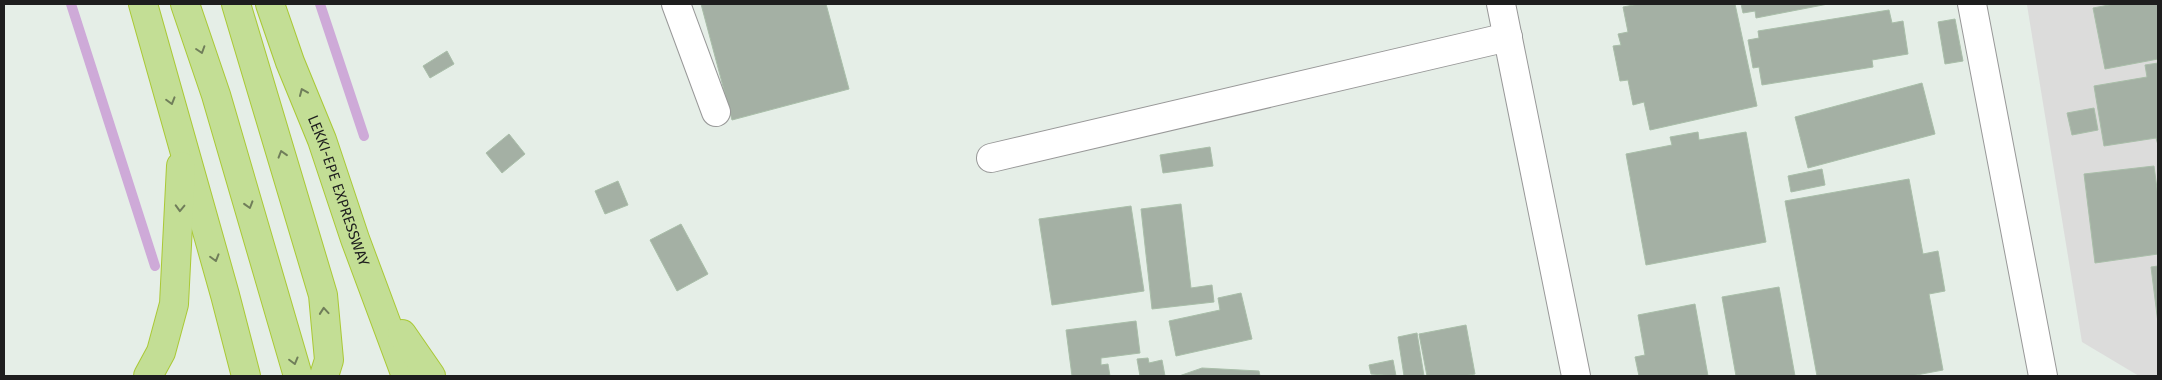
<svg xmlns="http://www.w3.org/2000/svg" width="2162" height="380" font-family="'Fira Sans',sans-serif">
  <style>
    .residential { fill: #dcdcdb }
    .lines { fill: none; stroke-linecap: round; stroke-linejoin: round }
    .stream { stroke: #ceaad8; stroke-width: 10 }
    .building { fill: #a4b0a4; stroke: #a9bea9 }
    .minor-casing { stroke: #989898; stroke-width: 30 }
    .highway-casing { stroke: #aac935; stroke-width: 30 }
    .minor { stroke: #fff; stroke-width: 28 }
    .highway { stroke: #c3de95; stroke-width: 28 }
    .oneway { stroke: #707e5a }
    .labels { text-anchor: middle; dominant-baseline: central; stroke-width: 5; stroke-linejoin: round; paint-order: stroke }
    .street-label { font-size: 15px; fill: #1e1e1e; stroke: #fff }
  </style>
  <rect width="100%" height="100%" fill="#e5eee7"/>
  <path class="residential" d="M2033 4H2158V376H2139L2082 342 2027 5Z"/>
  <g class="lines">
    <g class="stream">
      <path d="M71 4 155 266"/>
      <path d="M320 4 364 136"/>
    </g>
  </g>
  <g class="building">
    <path d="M701 4H826L849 89 732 120Z"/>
    <path d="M1639 4H1735L1757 106 1650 130 1644 102 1633 105 1628 80 1620 81 1613 46 1621 45 1618 34 1628 32 1623 7Z"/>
    <path d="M1741 4H1828L1756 18 1755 11 1743 13Z"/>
    <path d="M2114 4H2158V59L2105 69 2093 8Z"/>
    <path d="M1889 10 1892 23 1903 21 1908 54 1872 60 1873 67 1762 85 1759 67 1753 68 1748 40 1759 38 1758 31Z"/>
    <path d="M1955 19 1963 61 1945 64 1938 22Z"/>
    <path d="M447 51 454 64 430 78 423 66Z"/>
    <path d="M2158 63V145L2156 138 2104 146 2094 86 2147 77 2145 65Z"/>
    <path d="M1922 83 1935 134 1808 168 1795 117Z"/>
    <path d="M2094 108 2098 130 2072 135 2067 113Z"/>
    <path d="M1698 132 1699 140 1746 132 1766 242 1646 265 1626 154 1672 145 1670 137Z"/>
    <path d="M509 134 525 154 502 173 486 153Z"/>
    <path d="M1210 147 1213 166 1163 173 1160 155Z"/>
    <path d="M2154 166 2158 196V254L2095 263 2084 174Z"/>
    <path d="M1822 169 1825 185 1791 192 1788 176Z"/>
    <path d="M1909 179 1923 254 1938 251 1945 291 1929 294 1943 370 1911 376H1817L1785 201Z"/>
    <path d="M618 181 628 205 605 214 595 191Z"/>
    <path d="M1181 204 1191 288 1212 285 1214 302 1152 309 1141 209Z"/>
    <path d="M1131 206 1144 291 1052 305 1039 219Z"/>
    <path d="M681 224 708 274 677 291 650 240Z"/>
    <path d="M2158 266V323L2151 267Z"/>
    <path d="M1779 287 1795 376H1736L1722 297Z"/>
    <path d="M1241 293 1252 339 1176 356 1169 321 1220 310 1218 298Z"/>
    <path d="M1695 304 1708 376H1639L1635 357 1645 355 1638 315Z"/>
    <path d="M1136 321 1140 353 1101 358V365L1108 364 1110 376H1072L1066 330Z"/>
    <path d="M1466 325 1475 374 1464 376H1427L1419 334Z"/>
    <path d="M1417 333 1424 376H1404L1398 337Z"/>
    <path d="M1148 358 1149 363 1162 360 1165 376H1140L1137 359Z"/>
    <path d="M1393 360 1396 376 1371 374 1369 365Z"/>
    <path d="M1202 368 1259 371 1260 376H1179Z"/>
  </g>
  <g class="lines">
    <defs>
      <g id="minor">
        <path d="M676 4 716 112"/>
        <path d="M1501 4 1576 376"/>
        <path d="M1972 4 2043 376"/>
        <path d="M991 158 1508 37"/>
      </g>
      <g id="highway">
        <path d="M143 4 225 295 246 376"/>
        <path d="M185 4 216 95 298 376"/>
        <path d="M236 4 323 295 329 360 324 376"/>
        <path id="s1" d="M270 4 290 62 322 140 355 239 406 376"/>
        <path d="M402 334 431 376"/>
        <path d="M148 376 161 352 174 304 181 166"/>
      </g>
    </defs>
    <use href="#minor" class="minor-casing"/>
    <use href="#highway" class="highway-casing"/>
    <use href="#minor" class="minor"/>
    <use href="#highway" class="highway"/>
  </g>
  <defs><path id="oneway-chevron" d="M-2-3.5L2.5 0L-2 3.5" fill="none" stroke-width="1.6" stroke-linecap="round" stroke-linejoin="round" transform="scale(1.25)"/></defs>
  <g class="oneway">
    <use href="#oneway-chevron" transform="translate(201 50) rotate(72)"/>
    <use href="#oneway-chevron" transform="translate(303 92) rotate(-113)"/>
    <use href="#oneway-chevron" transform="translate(171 101) rotate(74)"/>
    <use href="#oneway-chevron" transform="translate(282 154) rotate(-107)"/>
    <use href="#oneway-chevron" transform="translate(249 205) rotate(73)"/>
    <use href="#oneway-chevron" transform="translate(180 208) rotate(92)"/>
    <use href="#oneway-chevron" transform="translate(215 258) rotate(74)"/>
    <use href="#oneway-chevron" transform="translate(324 311) rotate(-95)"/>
    <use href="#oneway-chevron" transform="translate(294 361) rotate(75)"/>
  </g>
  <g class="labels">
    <g class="street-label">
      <text stroke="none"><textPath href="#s1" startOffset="199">LEKKI-EPE EXPRESSWAY</textPath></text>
    </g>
  </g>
  <rect width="2162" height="380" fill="none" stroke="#1e1e1e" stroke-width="10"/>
</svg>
